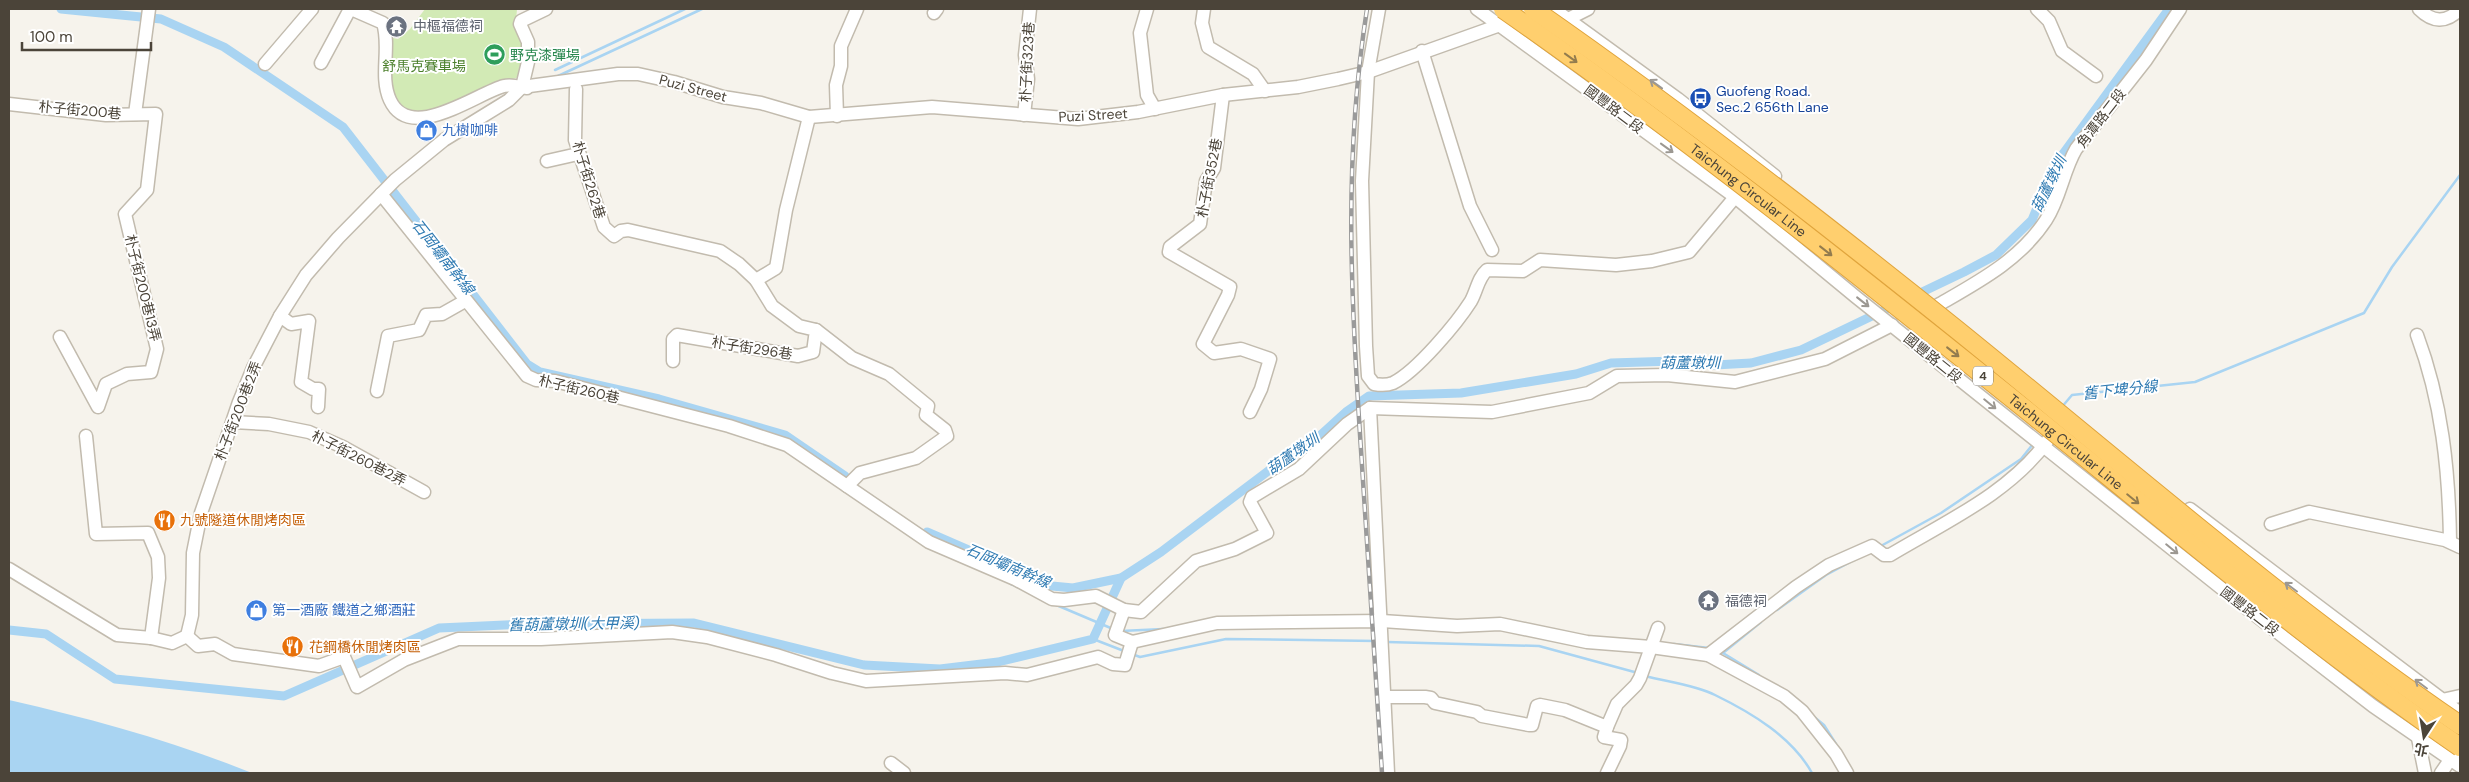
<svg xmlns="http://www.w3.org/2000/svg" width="2469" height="782" font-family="'DM Sans','Noto Sans TC',sans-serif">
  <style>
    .green { fill: #d2eab5 }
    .water { fill: #a9d4f2 }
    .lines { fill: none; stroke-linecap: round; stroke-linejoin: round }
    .stream { stroke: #a9d4f2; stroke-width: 2.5 }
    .canal { stroke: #a9d4f2; stroke-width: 9 }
    .minor-casing { stroke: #c2bbae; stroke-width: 15 }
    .minor { stroke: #fff; stroke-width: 12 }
    .rail-casing { stroke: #9a9a9a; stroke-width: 4.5 }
    .rail { stroke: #fff; stroke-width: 2.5; stroke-dasharray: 8; stroke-linecap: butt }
    .highway-bridge-casing { stroke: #e0a43c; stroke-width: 20; stroke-linecap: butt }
    .highway-bridge { stroke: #ffcf6e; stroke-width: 18 }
    .oneway { stroke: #937c4e }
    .oneway2 { stroke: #9c9892 }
    .labels { text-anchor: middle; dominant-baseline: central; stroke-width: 4; stroke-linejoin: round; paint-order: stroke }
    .shield { fill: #fff; stroke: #817c74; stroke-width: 1 }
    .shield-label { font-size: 12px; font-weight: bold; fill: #4b4439 }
    .worship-label { font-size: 14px; fill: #5b616d; stroke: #fff; text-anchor: start }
    .leisure-label { font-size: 14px; fill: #27864d; stroke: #fff; text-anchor: start }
    .street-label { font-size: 14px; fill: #4b4439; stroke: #fff }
    .park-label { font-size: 14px; fill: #4a7f2a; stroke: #fff }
    .transit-label { font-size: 14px; fill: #164399; stroke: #fff; text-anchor: start }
    .shop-label { font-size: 14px; fill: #366cbe; stroke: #fff; text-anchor: start }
    .food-label { font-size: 14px; fill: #c56008; stroke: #fff; text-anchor: start }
    .water-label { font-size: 15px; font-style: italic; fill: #2e7ab2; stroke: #fff }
  </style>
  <rect width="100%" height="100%" fill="#f6f3ec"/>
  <path class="green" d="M425 9H517L516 21 526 43 522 76 503 82 442 111H408L393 98 388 37 398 39 410 29Z"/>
  <path class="water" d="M9 700C92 719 173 741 252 773H9Z"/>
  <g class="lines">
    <g class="stream">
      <path d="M555 70 685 9"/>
      <path d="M558 76 702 9"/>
      <path d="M2061 408 2072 395 2195 382 2364 313 2392 267 2460 175"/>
      <path d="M1879 547 1941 513 2021 459 2033 444"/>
      <path d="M1011 584 1022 589"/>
      <path d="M1054 604 1113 629"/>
      <path d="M1777 610 1826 575 1854 560"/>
      <path d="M1121 631 1163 629"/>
      <path d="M1093 639 1124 651"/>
      <path d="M1387 642 1539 646 1638 673"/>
      <path d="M1674 644 1709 648"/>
      <path d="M1723 653 1761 622"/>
      <path d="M1723 653 1759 675"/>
      <path d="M1132 654 1140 657 1226 639 1376 641"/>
      <path d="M1645 676C1668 682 1695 685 1715 695 1752 713 1792 737 1812 773"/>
      <path d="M1813 716 1824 725 1836 744"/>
    </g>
    <g class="canal">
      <path d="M61 9 161 19 224 47 343 127 527 364 540 372 659 399 785 435 845 476"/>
      <path d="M927 532 1052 586 1073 588 1121 578 1161 552 1280 462 1314 441 1346 412 1369 396 1461 393 1576 374 1611 363 1675 361 1715 365 1751 363 1801 350 1964 272 1996 255 2032 220 2047 184 2063 154 2169 9"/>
      <path d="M9 630 46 634 115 679 284 696 439 628 527 624 694 623 864 665 940 669 998 662 1093 639 1121 578"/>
    </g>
    <defs>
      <g id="minor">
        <path d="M351 9 383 23C391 47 379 76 390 100 410 144 477 93 504 86 512 84 520 87 527 88"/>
        <path d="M1147 9 1140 33 1147 95 1155 109"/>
        <path d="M1204 9 1202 23 1208 47 1253 74 1265 91"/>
        <path d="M1379 9 1368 72 1362 181 1366 346 1368 376 1374 384C1380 385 1388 385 1393 383 1417 371 1457 323 1471 301 1477 290 1478 278 1487 270L1523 271 1540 260 1616 265 1652 261 1689 252 1741 190"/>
        <path d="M1477 9 1735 197 1856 297 2250 611 2373 706 2460 766"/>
        <path d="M1554 9 1678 99 1775 176"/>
        <path d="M2037 9 2049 21 2062 51 2096 76"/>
        <path d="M2419 9C2432 22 2446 24 2460 9"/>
        <path d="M934 13 937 9"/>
        <path d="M1564 25 1568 19 1588 9"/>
        <path d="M1422 51 1470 206 1492 250"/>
        <path d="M321 63 350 9"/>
        <path d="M265 64 312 9"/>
        <path d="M522 87 618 74H638L674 82 723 97 761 103 809 117 932 107 1078 119 1138 112 1223 95 1298 87 1338 79 1368 72 1500 25"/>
        <path d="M576 89 575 140 604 227 614 236 621 231 628 230 720 251 739 264 756 280"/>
        <path d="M1223 95 1214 168 1206 181 1200 224 1170 247 1169 252 1230 287 1228 295 1203 344 1214 353 1241 349 1270 359 1261 389 1250 412"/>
        <path d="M9 104 106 115 156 114 147 190 125 214 157 349 151 372 127 374 106 384 98 407 60 337"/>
        <path d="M135 114 149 9"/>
        <path d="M1024 115 1028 79 1025 55 1030 9"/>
        <path d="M837 116 836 85 841 66V46L857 9"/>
        <path d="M547 161 578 154"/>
        <path d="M381 194 527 376 536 380 555 381 729 426 787 445 929 542 1015 579 1052 599 1064 600 1096 596 1124 610 1141 612 1196 561 1235 549 1267 533 1250 502 1252 497 1299 469 1347 424 1370 408 1492 412 1589 393 1617 376 1667 375 1735 382 1825 359 1892 325"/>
        <path d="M1938 305C1978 282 2020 260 2046 220 2060 199 2063 171 2076 149L2146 60 2180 9"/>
        <path d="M280 316 291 324 309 321 301 382 313 389H319L318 407"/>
        <path d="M816 330 852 358 889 374 928 406 926 415 945 430 947 436 916 458 860 473 847 486"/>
        <path d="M2417 335C2442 402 2449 470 2450 541"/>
        <path d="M673 361V339L677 335 798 356 813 352 816 330 799 326 772 306 756 280 776 268 786 210 809 117"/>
        <path d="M377 391 388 336 419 330 426 315 442 314 465 301"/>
        <path d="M1370 408 1388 773"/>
        <path d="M233 422 269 424 309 432 343 447 424 492"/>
        <path d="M86 436 96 534 148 533 158 557 159 578 151 638"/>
        <path d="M2190 509 2460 713"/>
        <path d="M2271 524 2309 512 2445 540 2460 547"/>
        <path d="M9 569 117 635 151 638 172 643 187 636"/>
        <path d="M1124 610 1115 635 1132 642 1217 623 1382 621 1457 626 1500 624 1587 642 1651 647 1708 655 1784 696 1802 711 1836 754 1847 773"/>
        <path d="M187 636 198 646 215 644 233 654 319 666 344 657 357 687 404 660 458 639H541L672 632 707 637 776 655 832 673 866 681 1005 673 1027 675 1098 657 1113 664 1125 665 1132 642"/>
        <path d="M187 636 192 615 193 553 201 513 239 402 253 368 280 316 306 275 338 238 395 180 444 140 509 100 522 87 528 62V42L520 24 521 21 546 9"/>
        <path d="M1708 655 1796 587 1829 565 1872 546 1884 555H1890C1945 522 2010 493 2048 440"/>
        <path d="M1384 697H1425L1431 698 1435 703 1477 712 1482 716 1529 725H1532L1537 706 1540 705 1565 710 1607 727 1617 704 1636 685 1640 678 1658 628"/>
        <path d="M2442 700 2460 696"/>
        <path d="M2418 738 2425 773"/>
        <path d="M891 763 904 773"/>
        <path d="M1607 773 1620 746 1621 740 1604 737 1607 727"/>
        <path d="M2441 773 2454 754"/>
      </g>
    </defs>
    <use href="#minor" class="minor-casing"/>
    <use href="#minor" class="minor"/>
    <defs>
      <path id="rail" d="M1367 9C1343 161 1351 298 1361 450 1368 558 1375 666 1382 773"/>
    </defs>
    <use href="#rail" class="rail-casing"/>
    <use href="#rail" class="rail"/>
    <defs>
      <g id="highway-bridge">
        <path id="s1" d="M1503 9C1679 132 1847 266 2014 400 2161 518 2305 640 2460 747"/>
        <path d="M1533 9C1678 110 1818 218 1956 329 2122 463 2283 604 2460 725"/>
      </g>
    </defs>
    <use href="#highway-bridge" class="highway-bridge-casing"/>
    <use href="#highway-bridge" class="highway-bridge"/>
  </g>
  <defs><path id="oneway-shaft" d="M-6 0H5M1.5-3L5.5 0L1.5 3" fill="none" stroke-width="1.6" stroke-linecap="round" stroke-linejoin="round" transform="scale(1.25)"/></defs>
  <g class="oneway">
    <use href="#oneway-shaft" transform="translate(1571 58) rotate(36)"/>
    <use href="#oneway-shaft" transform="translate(1826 251) rotate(38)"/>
    <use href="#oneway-shaft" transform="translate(1953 352) rotate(38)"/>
    <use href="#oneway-shaft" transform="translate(2133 499) rotate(39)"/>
  </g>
  <g class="oneway2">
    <use href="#oneway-shaft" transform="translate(1656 84) rotate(-144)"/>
    <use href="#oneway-shaft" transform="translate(1667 148) rotate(36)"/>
    <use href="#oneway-shaft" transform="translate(1863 302) rotate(38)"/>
    <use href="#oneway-shaft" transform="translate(1990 404) rotate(39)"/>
    <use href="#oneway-shaft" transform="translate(2172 549) rotate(39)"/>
    <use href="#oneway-shaft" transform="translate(2291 587) rotate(-143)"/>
    <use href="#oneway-shaft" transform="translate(2421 684) rotate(-143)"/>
  </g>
  <defs>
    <symbol id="temple-disc" viewBox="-11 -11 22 22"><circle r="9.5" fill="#6b7280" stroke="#fff"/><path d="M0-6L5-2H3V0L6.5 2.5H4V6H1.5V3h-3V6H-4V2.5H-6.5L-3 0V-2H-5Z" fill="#fff"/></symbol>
    <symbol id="stadium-disc" viewBox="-11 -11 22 22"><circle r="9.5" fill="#2e9e5b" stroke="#fff"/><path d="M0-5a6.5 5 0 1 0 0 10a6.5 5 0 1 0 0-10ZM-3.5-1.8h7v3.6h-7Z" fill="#fff"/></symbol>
    <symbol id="bus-disc" viewBox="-11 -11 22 22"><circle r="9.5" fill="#1a4fb4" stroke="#fff"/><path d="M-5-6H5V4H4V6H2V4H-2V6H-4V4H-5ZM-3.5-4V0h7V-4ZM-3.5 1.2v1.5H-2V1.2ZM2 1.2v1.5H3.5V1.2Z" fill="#fff"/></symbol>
    <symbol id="shop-disc" viewBox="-11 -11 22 22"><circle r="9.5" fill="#3f7fe0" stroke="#fff"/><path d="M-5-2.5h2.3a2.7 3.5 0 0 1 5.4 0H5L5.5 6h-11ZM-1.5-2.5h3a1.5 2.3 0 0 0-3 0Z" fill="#fff"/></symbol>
    <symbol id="restaurant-disc" viewBox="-11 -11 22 22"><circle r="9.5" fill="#e8710a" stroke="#fff"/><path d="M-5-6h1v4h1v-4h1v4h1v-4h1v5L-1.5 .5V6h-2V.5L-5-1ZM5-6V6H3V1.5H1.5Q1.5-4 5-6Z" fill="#fff"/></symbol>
  </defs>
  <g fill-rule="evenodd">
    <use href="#temple-disc" x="384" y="14" width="25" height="25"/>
    <use href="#stadium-disc" x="482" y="42" width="25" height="25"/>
    <use href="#bus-disc" x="1688" y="86" width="25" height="25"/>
    <use href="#shop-disc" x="414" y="118" width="25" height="25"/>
    <use href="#restaurant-disc" x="152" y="508" width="25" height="25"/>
    <use href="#temple-disc" x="1696" y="588" width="25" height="25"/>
    <use href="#shop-disc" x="244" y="598" width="25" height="25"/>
    <use href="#restaurant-disc" x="280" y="634" width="25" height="25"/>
  </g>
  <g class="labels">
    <rect class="shield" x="1973" y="366.5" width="20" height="19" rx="4"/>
    <g class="shield-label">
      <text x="1983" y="376">4</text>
    </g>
    <g class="worship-label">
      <text x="413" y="26">中樞福德祠</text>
      <text x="1725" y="601">福德祠</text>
    </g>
    <g class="leisure-label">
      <text x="510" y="55">野克漆彈場</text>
    </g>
    <g class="street-label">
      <text transform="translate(1027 62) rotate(-87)">朴子街323巷</text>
      <text transform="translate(693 88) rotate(15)">Puzi Street</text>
      <text transform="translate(1614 109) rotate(37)">國豐路二段</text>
      <text transform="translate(80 110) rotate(5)">朴子街200巷</text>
      <text transform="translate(1093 115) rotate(-3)">Puzi Street</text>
      <text transform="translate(2101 118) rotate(-52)">角潭路二段</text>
      <text transform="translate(1209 178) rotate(-79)">朴子街352巷</text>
      <text transform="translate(589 180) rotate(73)">朴子街262巷</text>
      <text stroke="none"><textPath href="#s1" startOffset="305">Taichung Circular Line</textPath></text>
      <text transform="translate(143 288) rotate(76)">朴子街200巷13弄</text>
      <text transform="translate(752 348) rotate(9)">朴子街296巷</text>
      <text transform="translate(1933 358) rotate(39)">國豐路二段</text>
      <text transform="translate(579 389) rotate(13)">朴子街260巷</text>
      <text transform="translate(238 411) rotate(-69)">朴子街200巷2弄</text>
      <text stroke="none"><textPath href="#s1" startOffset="710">Taichung Circular Line</textPath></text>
      <text transform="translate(359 458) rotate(27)">朴子街260巷2弄</text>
      <text transform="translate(2250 611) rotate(38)">國豐路二段</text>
    </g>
    <g class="park-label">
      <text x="424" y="66">舒馬克賽車場</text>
    </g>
    <g class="transit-label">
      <text x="1716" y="91">Guofeng Road.<tspan x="1716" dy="16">Sec.2 656th Lane</tspan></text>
    </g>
    <g class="shop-label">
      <text x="442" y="130">九樹咖啡</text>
      <text x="272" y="610">第一酒廠 鐵道之鄉酒莊</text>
    </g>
    <g class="food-label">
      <text x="180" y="520">九號隧道休閒烤肉區</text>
      <text x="309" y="647">花鋼橋休閒烤肉區</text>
    </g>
    <g class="water-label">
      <text transform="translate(2049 184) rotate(-64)">葫蘆墩圳</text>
      <text transform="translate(443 257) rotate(52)">石岡壩南幹線</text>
      <text x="1690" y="363">葫蘆墩圳</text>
      <text transform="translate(2120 390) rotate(-6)">舊下埤分線</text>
      <text transform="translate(1293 454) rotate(-35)">葫蘆墩圳</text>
      <text transform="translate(1008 566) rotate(23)">石岡壩南幹線</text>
      <text transform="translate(574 624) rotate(-1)">舊葫蘆墩圳(大甲溪)</text>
    </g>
  </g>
  <rect width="2469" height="782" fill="none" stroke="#4b4439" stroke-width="20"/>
  <g transform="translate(2424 737) rotate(192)" stroke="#ffffff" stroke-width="4" paint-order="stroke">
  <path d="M0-4L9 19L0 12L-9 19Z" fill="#4b4439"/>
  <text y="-8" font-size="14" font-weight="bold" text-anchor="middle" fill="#4b4439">北</text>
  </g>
  <path d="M22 42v8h129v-8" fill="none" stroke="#4b4439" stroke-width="2.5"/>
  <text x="30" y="42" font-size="15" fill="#4b4439" stroke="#ffffff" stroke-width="4" paint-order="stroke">100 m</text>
</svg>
